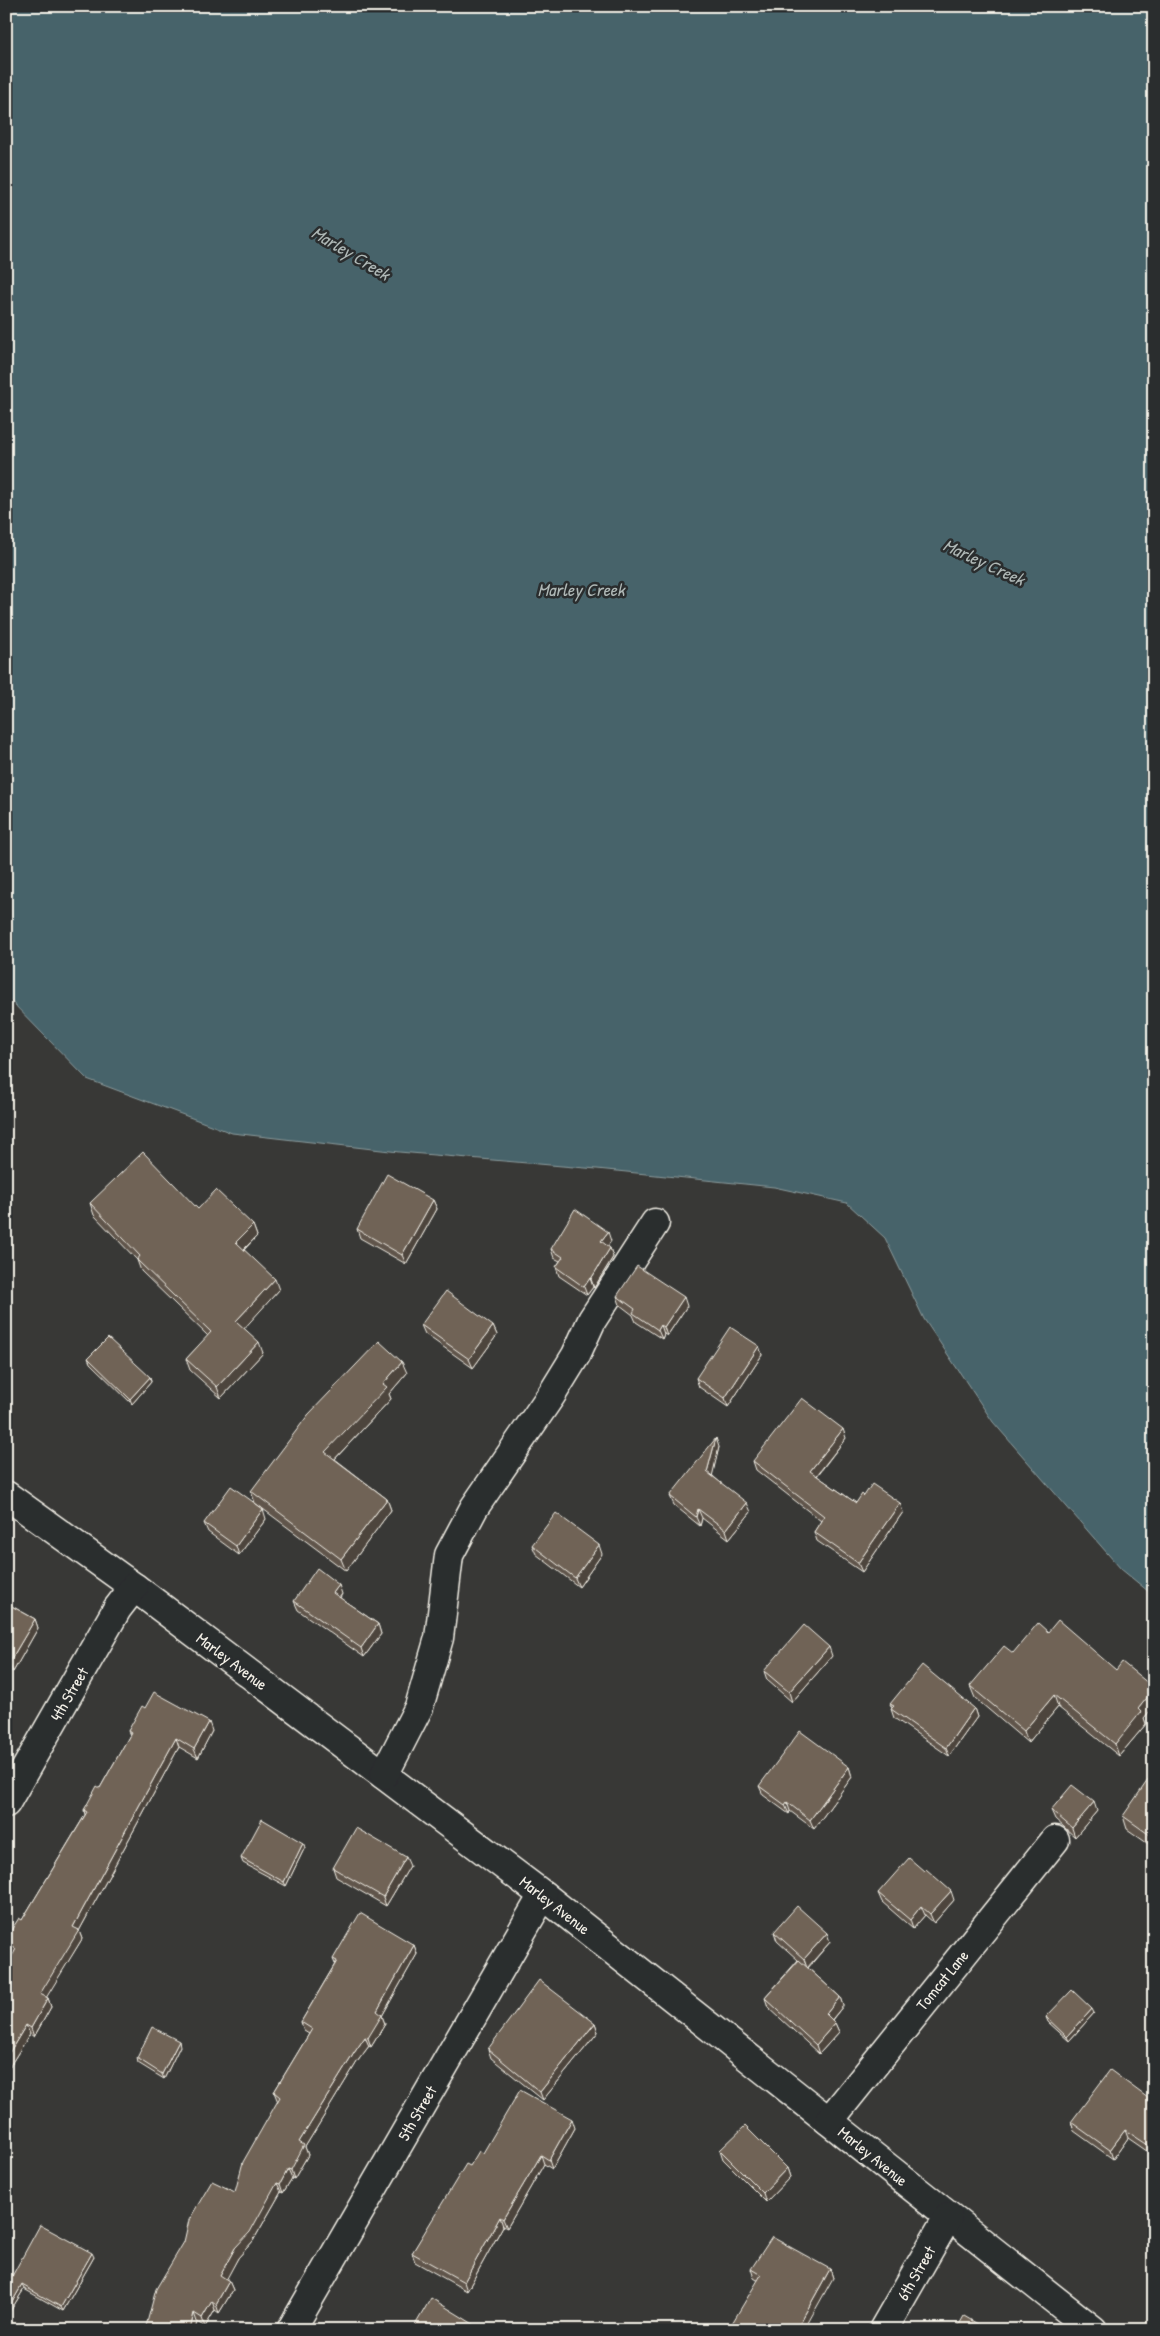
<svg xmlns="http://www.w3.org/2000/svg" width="1160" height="2336" font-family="'Patrick Hand',sans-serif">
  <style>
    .water { fill: #47636b; stroke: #8c9c9d }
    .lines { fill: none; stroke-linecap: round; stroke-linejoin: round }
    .minor-casing { stroke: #f4f1e8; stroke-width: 31 }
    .minor { stroke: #2a2d2e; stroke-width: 28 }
    .wall { fill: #60554b; stroke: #f4f1e8 }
    .shaded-wall { fill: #4e453d; stroke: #f4f1e8 }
    .building { fill: #706357; stroke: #f4f1e8 }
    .labels { text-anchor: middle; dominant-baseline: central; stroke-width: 5; stroke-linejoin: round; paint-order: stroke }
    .street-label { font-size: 16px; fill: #f4f1e8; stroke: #2a2d2e }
    .water-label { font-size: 18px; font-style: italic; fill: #afb8b6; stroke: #2a2d2e }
  </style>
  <rect width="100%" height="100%" fill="#383836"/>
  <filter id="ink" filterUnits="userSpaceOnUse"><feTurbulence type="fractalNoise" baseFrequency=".02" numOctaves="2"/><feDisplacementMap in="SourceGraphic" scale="10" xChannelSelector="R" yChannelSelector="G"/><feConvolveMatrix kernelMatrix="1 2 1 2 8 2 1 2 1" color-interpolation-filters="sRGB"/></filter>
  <g filter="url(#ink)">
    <path class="water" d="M6 6H1154V1596L1121 1569 993 1422 924 1319 885 1238 847 1203 774 1187 597 1169 399 1152 232 1133 87 1079 6 996Z"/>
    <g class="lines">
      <defs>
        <g id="minor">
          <path d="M6 1495 134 1587 543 1895 1093 2330"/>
          <path d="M384 1775 419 1707 439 1638 449 1555 474 1508 552 1394 576 1355 592 1320 655 1223"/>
          <path d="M6 1803 117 1609 134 1587"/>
          <path d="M829 2121 1055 1840"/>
          <path d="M291 2330 543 1895"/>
          <path d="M883 2330 948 2217"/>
        </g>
      </defs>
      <use href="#minor" class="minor-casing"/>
      <use href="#minor" class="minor"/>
    </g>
    <g class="wall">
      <path d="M433 1200 437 1209 406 1264 360 1238 357 1229Z"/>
      <path d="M90 1203 198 1209 253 1225 257 1236 244 1250 279 1290 244 1328 263 1353 221 1398 190 1370 186 1359 208 1336 141 1271 137 1260 94 1215Z"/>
      <path d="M611 1241 607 1246 610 1248 613 1257 594 1288 593 1287 587 1295 559 1276 556 1267 560 1261 554 1258 551 1249Z"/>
      <path d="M617 1296 687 1306 667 1336 664 1334 662 1339 636 1322 633 1315 620 1305Z"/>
      <path d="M421 1325 493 1326 497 1335 473 1368 425 1334Z"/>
      <path d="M759 1346 762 1355 728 1407 699 1387 696 1378Z"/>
      <path d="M88 1358 150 1377 151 1382 132 1404 90 1363Z"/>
      <path d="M407 1373 389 1394 391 1399 335 1459 387 1499 391 1510 346 1571 255 1503 251 1491Z"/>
      <path d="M846 1438 817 1476 856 1503 864 1496 903 1512 862 1572 817 1541 814 1532 821 1521 756 1470 753 1461Z"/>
      <path d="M719 1447 712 1475 751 1512 729 1539 702 1518 700 1526 674 1505 670 1496Z"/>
      <path d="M266 1519 239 1555 208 1532 204 1523Z"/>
      <path d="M532 1545 602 1554 579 1587 536 1554Z"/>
      <path d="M342 1594 340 1598 378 1624 381 1634 364 1657 298 1610 294 1601Z"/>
      <path d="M6 1603 35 1619 38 1628 13 1672 6 1669Z"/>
      <path d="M1048 1632 1116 1670 1154 1688V1706L1144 1718 1146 1724 1119 1756 1058 1707 1028 1743 975 1698 970 1686 1013 1653Z"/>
      <path d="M832 1656 792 1702 767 1680 764 1671Z"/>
      <path d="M890 1704 974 1708 977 1717 949 1756 894 1718 891 1709 892 1708Z"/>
      <path d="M145 1708 212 1731 198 1758 179 1747 79 1931 82 1939 46 1997 48 1998 51 2007 34 2037 30 2034 6 2072V1967L13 1954 8 1951 6 1947V1938L22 1920 85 1815 84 1810 100 1788 130 1735 128 1731Z"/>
      <path d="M849 1767 852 1777 814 1829 790 1811 789 1814 763 1795 759 1786Z"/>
      <path d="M1154 1784V1848L1127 1829 1123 1816Z"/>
      <path d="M1051 1810 1097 1811 1075 1837 1055 1819Z"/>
      <path d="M303 1843 305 1847 286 1886 243 1863 241 1858Z"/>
      <path d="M410 1866 386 1906 336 1877 333 1868Z"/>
      <path d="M878 1893 954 1900 934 1923 925 1915 913 1929 882 1902Z"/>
      <path d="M774 1932 830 1942 808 1968 840 1997 843 2006 832 2020 835 2023 839 2032 819 2054 768 2007 765 1998 798 1960 777 1941Z"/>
      <path d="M414 1945 417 1954 382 2016 385 2024 371 2047 369 2046 357 2062 305 2147 308 2155 294 2179 292 2178 283 2193 281 2192 253 2241 238 2258 226 2279 229 2281 233 2290 219 2313 215 2310 205 2327 197 2322 195 2330H145L235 2192 278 2102 274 2092 309 2034 304 2031 301 2022 335 1964 333 1959Z"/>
      <path d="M1094 2013 1069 2041 1048 2022 1046 2017Z"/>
      <path d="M595 2023 598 2032 543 2100 491 2058 488 2049Z"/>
      <path d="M180 2046 164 2079 138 2063 137 2058Z"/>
      <path d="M1148 2098 1149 2102 1154 2105V2156L1128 2138 1113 2159 1074 2131 1071 2122Z"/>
      <path d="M575 2128 552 2169 544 2164 507 2228 503 2226 467 2291 415 2262 412 2253 470 2166 483 2153Z"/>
      <path d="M720 2150 787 2168 790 2177 766 2202 723 2159Z"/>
      <path d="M94 2257 63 2311 24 2289 9 2313 6 2311V2275L11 2278Z"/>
      <path d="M751 2269H830L833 2278 757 2280 754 2278Z"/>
    </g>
    <g class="shaded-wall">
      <path d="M433 1200 437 1209 406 1264 402 1255Z"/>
      <path d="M253 1225 257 1236 240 1253 236 1242Z"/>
      <path d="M608 1232 611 1241 605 1250 601 1241Z"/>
      <path d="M610 1248 613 1257 594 1288 591 1279Z"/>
      <path d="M590 1278 593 1287 587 1295 584 1287Z"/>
      <path d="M275 1279 279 1290 241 1332 236 1321Z"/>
      <path d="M684 1297 687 1306 667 1336 664 1327Z"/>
      <path d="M661 1325 664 1334 662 1339 658 1330Z"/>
      <path d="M493 1326 497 1335 473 1368 469 1359Z"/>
      <path d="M259 1342 263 1353 221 1398 217 1387Z"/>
      <path d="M759 1346 762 1355 728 1407 725 1398Z"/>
      <path d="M402 1362 407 1373 389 1394 391 1399 330 1464 325 1452Z"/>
      <path d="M150 1377 151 1382 132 1404 130 1399Z"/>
      <path d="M843 1429 846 1438 813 1480 810 1471Z"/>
      <path d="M716 1438 719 1447 711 1481 707 1472Z"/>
      <path d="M387 1499 391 1510 346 1571 341 1559Z"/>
      <path d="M747 1503 751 1512 729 1539 726 1530Z"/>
      <path d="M900 1503 903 1512 862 1572 858 1563Z"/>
      <path d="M263 1509 266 1519 239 1555 236 1546Z"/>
      <path d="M698 1509 702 1518 700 1526 696 1517Z"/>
      <path d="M599 1545 602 1554 579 1587 575 1578Z"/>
      <path d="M339 1585 342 1594 336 1602 333 1593Z"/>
      <path d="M35 1619 38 1628 13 1672 9 1663Z"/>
      <path d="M378 1624 381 1634 364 1657 361 1648Z"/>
      <path d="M829 1647 832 1656 792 1702 789 1692Z"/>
      <path d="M1154 1689V1706L1144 1718 1146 1724 1119 1756 1115 1744 1138 1709Z"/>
      <path d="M1054 1695 1058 1707 1028 1743 1024 1731Z"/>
      <path d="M974 1708 977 1717 949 1756 946 1748Z"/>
      <path d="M209 1722 212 1731 198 1758 194 1749Z"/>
      <path d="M176 1738 179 1747 79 1931 82 1939 43 2003 40 1994 73 1927Z"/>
      <path d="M849 1767 852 1777 814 1829 810 1820Z"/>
      <path d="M787 1802 790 1811 789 1814 785 1805Z"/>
      <path d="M1094 1802 1097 1811 1075 1837 1072 1828Z"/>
      <path d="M303 1843 305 1847 286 1886 284 1882Z"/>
      <path d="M406 1857 410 1866 386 1906 383 1897Z"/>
      <path d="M951 1891 954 1900 934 1923 930 1914Z"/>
      <path d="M921 1906 925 1915 913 1929 910 1920Z"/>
      <path d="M827 1933 830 1942 807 1968 804 1959Z"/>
      <path d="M414 1945 417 1954 382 2016 385 2024 371 2047 368 2038 377 2011Z"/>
      <path d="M840 1997 843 2006 829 2023 826 2014Z"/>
      <path d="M48 1998 51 2007 34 2037 31 2028Z"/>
      <path d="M1092 2009 1094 2013 1069 2041 1067 2037Z"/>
      <path d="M595 2023 598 2032 543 2100 540 2092Z"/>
      <path d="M835 2023 839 2032 819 2054 816 2045Z"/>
      <path d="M26 2025 30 2034 6 2072V2058Z"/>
      <path d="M365 2037 369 2046 357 2062 305 2147 308 2155 294 2179 291 2170 299 2142 354 2053Z"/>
      <path d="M179 2041 180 2046 164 2079 162 2074Z"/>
      <path d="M572 2119 575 2128 552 2169 549 2160Z"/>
      <path d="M1125 2130 1128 2138 1113 2159 1110 2150Z"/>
      <path d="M541 2155 544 2164 507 2228 503 2219Z"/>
      <path d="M787 2168 790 2177 766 2202 763 2193Z"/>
      <path d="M288 2169 292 2178 283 2193 280 2184Z"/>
      <path d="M277 2183 281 2192 253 2241 238 2258 224 2284 220 2275 235 2248Z"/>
      <path d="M500 2217 503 2226 467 2291 464 2282Z"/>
      <path d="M92 2253 94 2257 63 2311 61 2307Z"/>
      <path d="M830 2269 833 2278 804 2330H796Z"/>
      <path d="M229 2281 233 2290 219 2313 216 2304Z"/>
      <path d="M22 2285 24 2289 9 2313 8 2309Z"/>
      <path d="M212 2301 215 2310 205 2327 202 2318Z"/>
      <path d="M194 2313 197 2322 195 2330H190Z"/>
    </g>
    <g class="building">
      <path d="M143 1152 198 1209 216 1190 253 1225 236 1242 275 1279 236 1321 259 1342 217 1387 186 1359 211 1332 137 1260 140 1256 90 1203Z"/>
      <path d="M387 1174 433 1200 402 1255 357 1229Z"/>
      <path d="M575 1209 608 1232 601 1241 610 1248 591 1279 590 1278 584 1287 556 1267 563 1257 551 1249Z"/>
      <path d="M637 1266 684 1297 664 1327 661 1325 658 1330 633 1313 635 1309 617 1296Z"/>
      <path d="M446 1291 493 1326 469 1359 421 1325Z"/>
      <path d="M730 1327 759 1346 725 1398 696 1378Z"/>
      <path d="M108 1338 150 1377 130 1399 88 1358Z"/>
      <path d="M379 1341 402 1362 383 1384 387 1387 325 1452 387 1499 341 1559 251 1491 308 1415Z"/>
      <path d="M802 1398 843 1429 810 1471 856 1503 862 1494 864 1496 872 1484 900 1503 858 1563 814 1532 824 1516 753 1461Z"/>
      <path d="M716 1438 707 1472 747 1503 726 1530 698 1509 696 1517 670 1496Z"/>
      <path d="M231 1486 263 1509 236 1546 204 1523Z"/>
      <path d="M556 1513 599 1545 575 1578 532 1545Z"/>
      <path d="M317 1568 339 1585 333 1593 378 1624 361 1648 294 1601Z"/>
      <path d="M6 1603 35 1619 9 1663 6 1661Z"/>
      <path d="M1058 1620 1116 1670 1122 1662 1154 1688V1689L1138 1709 1141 1712 1115 1744 1054 1695 1024 1731 970 1686 1004 1646 1013 1653 1038 1623 1048 1632Z"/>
      <path d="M804 1625 829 1647 789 1692 764 1671Z"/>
      <path d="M922 1665 974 1708 946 1748 891 1709 894 1706 890 1704Z"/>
      <path d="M154 1692 209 1722 194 1749 176 1738 73 1927 79 1930 40 1994 48 1998 31 2028 26 2025 6 2058V1967L16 1949 6 1943V1938L19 1918 22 1920 87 1812 84 1810 97 1786 100 1788 131 1733 128 1731 142 1706 145 1708Z"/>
      <path d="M800 1731 849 1767 810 1820 787 1802 785 1805 759 1786Z"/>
      <path d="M1148 1780 1154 1784V1838L1123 1816Z"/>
      <path d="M1072 1785 1094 1802 1072 1828 1051 1810Z"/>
      <path d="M262 1819 303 1843 284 1882 241 1858Z"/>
      <path d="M356 1828 406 1857 383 1897 333 1868Z"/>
      <path d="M909 1858 924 1871 926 1869 951 1891 930 1914 921 1906 910 1920 878 1893Z"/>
      <path d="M797 1906 827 1933 804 1959 774 1932Z"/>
      <path d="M360 1913 414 1945 377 2011 382 2015 368 2038 365 2037 354 2053 299 2142 304 2145 291 2170 288 2169 280 2184 277 2183 250 2232 235 2248 220 2275 229 2281 216 2304 212 2301 202 2318 194 2313 190 2330H145L156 2289 184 2242 189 2220 212 2181 235 2192 243 2162 280 2097 274 2092 312 2029 301 2022 337 1961 333 1959Z"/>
      <path d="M799 1960 840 1997 826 2014 835 2023 816 2045 765 1998Z"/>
      <path d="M539 1980 595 2023 540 2092 488 2049Z"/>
      <path d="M1072 1990 1092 2009 1067 2037 1046 2017Z"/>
      <path d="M152 2027 179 2041 162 2074 137 2058Z"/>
      <path d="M1110 2070 1148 2098 1147 2100 1154 2105V2149L1125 2130 1110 2150 1071 2122Z"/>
      <path d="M520 2090 572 2119 549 2160 541 2155 503 2219 500 2217 464 2282 412 2253 466 2164 470 2166 479 2151 483 2153Z"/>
      <path d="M745 2126 787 2168 763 2193 720 2150Z"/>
      <path d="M40 2225 92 2253 61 2307 22 2285 8 2309 6 2308V2275L11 2278Z"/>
      <path d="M772 2237 830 2269 796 2330H728L761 2275 751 2269Z"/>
      <path d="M431 2298 483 2330H419L414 2327Z"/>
      <path d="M964 2316 988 2330H956Z"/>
      <path d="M129 2326 135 2330H127Z"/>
    </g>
  </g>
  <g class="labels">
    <g class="street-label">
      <text transform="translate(232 1661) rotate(37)">Marley Avenue</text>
      <text transform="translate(69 1694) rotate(-60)">4th Street</text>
      <text transform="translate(555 1905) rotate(38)">Marley Avenue</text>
      <text transform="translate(942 1980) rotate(-51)">Tomcat Lane</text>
      <text transform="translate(417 2113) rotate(-60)">5th Street</text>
      <text transform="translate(873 2156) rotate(39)">Marley Avenue</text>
      <text transform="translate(916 2273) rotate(-60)">6th Street</text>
    </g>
    <g class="water-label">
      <text transform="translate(351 253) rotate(31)">Marley Creek</text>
      <text transform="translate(984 562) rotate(25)">Marley Creek</text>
      <text x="581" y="589">Marley Creek</text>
    </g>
  </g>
  <rect width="1160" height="2336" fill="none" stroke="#2a2d2e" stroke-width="25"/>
  <rect x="12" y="12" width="1135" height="2311" fill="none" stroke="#f4f1e8" stroke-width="2" filter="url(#ink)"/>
</svg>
